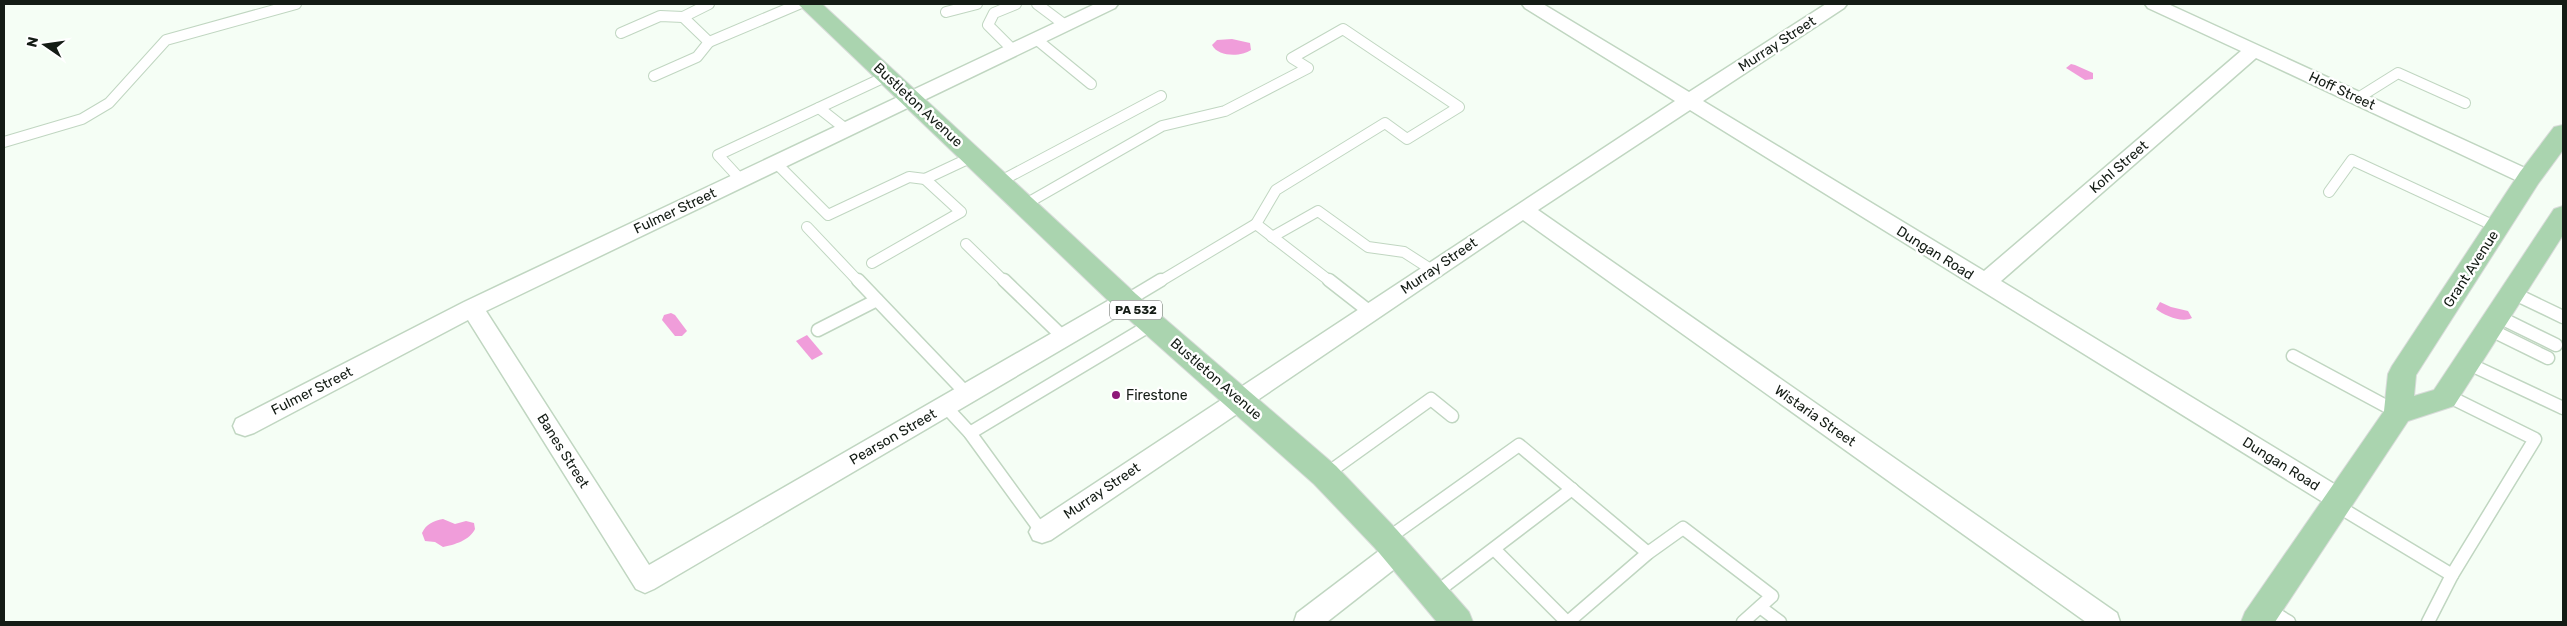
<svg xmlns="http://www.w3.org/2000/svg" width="2567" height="626" font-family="Rubik,sans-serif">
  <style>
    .water { fill: #f09dda }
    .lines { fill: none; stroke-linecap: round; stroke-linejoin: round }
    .service-far1-casing { stroke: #c0d6c1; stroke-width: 12 }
    .service-casing { stroke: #c0d6c1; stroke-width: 15 }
    .minor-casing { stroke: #c0d6c1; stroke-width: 3 }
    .primary-casing { stroke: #d9dbda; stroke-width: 2 }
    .service-far1 { stroke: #fff; stroke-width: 10 }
    .service { stroke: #fff; stroke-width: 12 }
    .minor { fill: #fff; fill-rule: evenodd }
    .primary { fill: #aad4af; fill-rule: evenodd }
    .poi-dot { fill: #8e1879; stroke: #fff; stroke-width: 2 }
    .labels { text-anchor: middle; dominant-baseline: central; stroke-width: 5; stroke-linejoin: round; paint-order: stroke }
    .shield { fill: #fff; stroke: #5a605b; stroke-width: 1 }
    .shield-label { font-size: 12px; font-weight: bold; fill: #141c15 }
    .street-label { font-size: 14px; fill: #141c15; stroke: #fff }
    .poi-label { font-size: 14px; fill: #141c15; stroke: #fff; text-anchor: start }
  </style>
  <rect width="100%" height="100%" fill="#f5fef5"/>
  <g class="water">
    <path d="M1232 39 1250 43 1251 50C1241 57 1218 57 1212 45L1217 40Z"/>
    <path d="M2075 65 2093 73V79L2085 80 2066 68 2071 64Z"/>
    <path d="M2160 302 2171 307 2188 311 2192 318C2182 323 2165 316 2156 309Z"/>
    <path d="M671 313 675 315 687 331 682 336H675L662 320 664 315Z"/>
    <path d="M807 335 823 354 812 360 796 341Z"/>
    <path d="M443 519 455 524 466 521 474 523 475 529C470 540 454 545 443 547L435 542 425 541 422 533C426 524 433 521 443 519Z"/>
  </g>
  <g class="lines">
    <defs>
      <g id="service-far1">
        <path d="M709 4 683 17 709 42 799 4"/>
        <path d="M1037 4 1065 25"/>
        <path d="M946 12 977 4"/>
        <path d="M621 33 660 16 683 17"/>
        <path d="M1036 39 1091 84"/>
        <path d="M1013 50 988 25 994 13 1016 4"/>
        <path d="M654 76 697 57 709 42"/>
        <path d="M2358 98 2398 73 2465 103"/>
        <path d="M819 108 847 130"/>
        <path d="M4 142 82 119 109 103 166 40 296 4"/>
        <path d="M776 163 828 215 909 177 925 179 972 157"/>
        <path d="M741 180 718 155 887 76"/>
        <path d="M999 182 1161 96"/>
        <path d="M2329 192 2352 160 2499 228"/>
        <path d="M1024 205 1162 126 1225 111 1308 68 1292 58 1343 29 1459 107 1407 139 1385 123 1276 190 1256 224 1331 282"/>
        <path d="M807 227 859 282"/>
        <path d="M1272 237 1318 211 1368 247 1404 252 1432 270"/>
        <path d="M966 244 1005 282"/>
        <path d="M872 263 961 212 925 179"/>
        <path d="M1159 282 1256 224"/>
      </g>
      <g id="service">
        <path d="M858 280 967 394"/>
        <path d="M1004 280 1063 337"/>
        <path d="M1329 280 1370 312"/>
        <path d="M2513 293 2563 317"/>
        <path d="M1126 301 1161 280"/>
        <path d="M2497 316 2556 345"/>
        <path d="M2489 329 2548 358"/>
        <path d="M818 330 877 300"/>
        <path d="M2293 356 2397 412"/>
        <path d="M2467 363 2563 408"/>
        <path d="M945 406 970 433 1042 532"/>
        <path d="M970 433 1152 324"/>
        <path d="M1325 475 1431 399 1452 416"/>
        <path d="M2336 505 2452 575 2535 439 2446 395"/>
        <path d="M1387 539 1519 445 1648 553"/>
        <path d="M1494 549 1567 622"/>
        <path d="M1434 594 1572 489"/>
        <path d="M1760 607 1780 622"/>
        <path d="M2266 608 2289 622"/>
        <path d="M1568 622 1648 553 1683 528 1772 596 1743 622"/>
        <path d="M2428 622 2452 575"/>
      </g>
      <g id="minor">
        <path d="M1095 4H1118L1115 8 486 311 649 565 1118 295 1126 293 1134 295 1137 301 1134 307 654 589 645 593 636 589 468 320 254 433 245 436 236 433 233 426 236 419 464 302Z"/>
        <path d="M1522 4H1543L1689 92 1826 4H1847L1844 8 1703 101 1984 271 2241 51 2148 8 2145 4H2168L2536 173 2539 178 2536 183 2529 185 2522 183 2256 58 2001 281 2349 493 2353 500 2349 507 2340 510 2331 507 1690 110 1538 210 2117 613 2120 622H2086L1523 220 1051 540 1042 543 1033 540 1029 532 1033 524 1675 101 1525 8Z"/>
        <path d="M1397 541 1406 544 1410 552 1406 560 1327 622H1294L1297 613 1388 544Z"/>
      </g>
      <g id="primary">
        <path d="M798 4H822L1136 294 1336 466 1397 530 1469 612 1473 622H1437L1375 548 1314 484 1116 308Z"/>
        <path d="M2563 125V150L2538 184 2416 375 2414 396 2434 390 2554 209 2563 206V235L2454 406 2408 421 2275 622H2241L2245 612 2384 411 2388 374 2392 366 2520 172 2554 127Z"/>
      </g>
    </defs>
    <use href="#service-far1" class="service-far1-casing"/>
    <use href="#service" class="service-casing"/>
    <use href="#minor" class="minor-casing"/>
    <use href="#primary" class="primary-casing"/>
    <use href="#service-far1" class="service-far1"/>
    <use href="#service" class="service"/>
    <use href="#minor" class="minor"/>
    <use href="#primary" class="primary"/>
  </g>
  <circle class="poi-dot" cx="1116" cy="395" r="5"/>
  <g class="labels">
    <rect class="shield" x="1110" y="300.5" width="52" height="19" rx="4"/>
    <g class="shield-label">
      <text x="1136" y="310">PA 532</text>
    </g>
    <g class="street-label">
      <text transform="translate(1777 44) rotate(-33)">Murray Street</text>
      <text transform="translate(2342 91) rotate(25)">Hoff Street</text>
      <text transform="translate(918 105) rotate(43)">Bustleton Avenue</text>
      <text transform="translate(2119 167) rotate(-41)">Kohl Street</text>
      <text transform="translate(675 211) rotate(-25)">Fulmer Street</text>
      <text transform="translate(1935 253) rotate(32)">Dungan Road</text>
      <text transform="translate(1439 266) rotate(-34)">Murray Street</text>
      <text transform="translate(2471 269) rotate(-57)">Grant Avenue</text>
      <text transform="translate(1216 379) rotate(41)">Bustleton Avenue</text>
      <text transform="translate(312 391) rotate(-27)">Fulmer Street</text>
      <text transform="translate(1815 416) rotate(35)">Wistaria Street</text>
      <text transform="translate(893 437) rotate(-30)">Pearson Street</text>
      <text transform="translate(563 451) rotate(58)">Banes Street</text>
      <text transform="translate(2281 464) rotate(32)">Dungan Road</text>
      <text transform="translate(1102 491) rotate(-34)">Murray Street</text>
    </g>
    <g class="poi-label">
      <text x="1126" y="395">Firestone</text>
    </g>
  </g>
  <rect width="2567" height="626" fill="none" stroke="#141c15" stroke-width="10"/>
  <g transform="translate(45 45) rotate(283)" stroke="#ffffff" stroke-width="4" paint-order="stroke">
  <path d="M0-4L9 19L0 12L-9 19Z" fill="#141c15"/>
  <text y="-8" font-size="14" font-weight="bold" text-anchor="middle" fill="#141c15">N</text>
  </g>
</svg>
